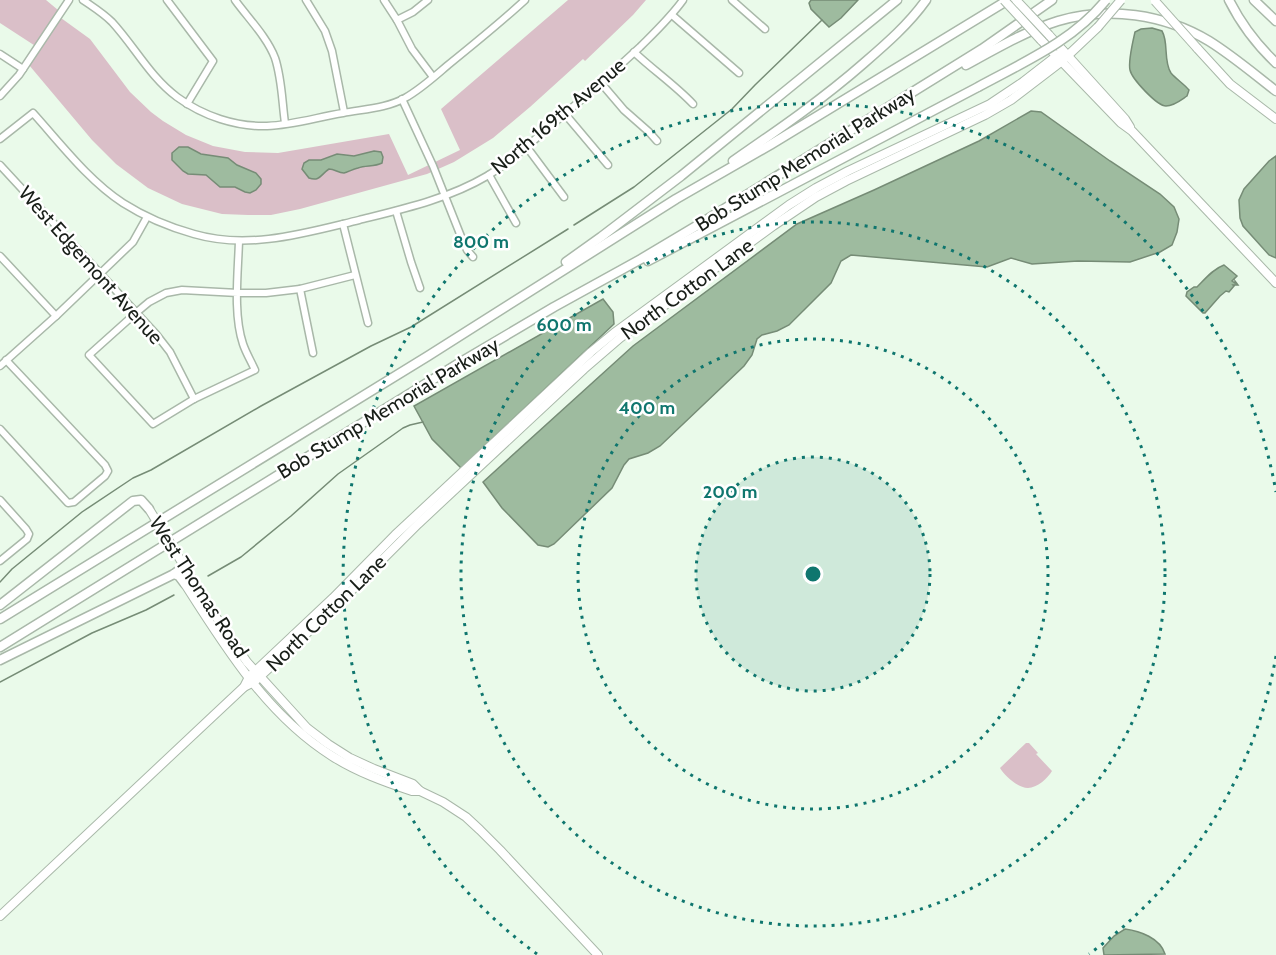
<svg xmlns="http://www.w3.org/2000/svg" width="1276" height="955" font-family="Cabin,sans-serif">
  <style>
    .green { fill: #dabfc8 }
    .water { fill: #9ebb9f; stroke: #768c76; stroke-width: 1.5 }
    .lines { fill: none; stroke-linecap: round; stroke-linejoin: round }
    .stream { stroke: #768c76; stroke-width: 1.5 }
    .minor-casing { stroke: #a9b8a9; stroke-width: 9 }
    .major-casing { stroke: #a9b8a9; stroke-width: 10 }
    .highway-casing { stroke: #a9b8a9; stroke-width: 11 }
    .minor { stroke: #fff; stroke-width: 6 }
    .major { stroke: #fff; stroke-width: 8 }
    .highway { stroke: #fff; stroke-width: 8 }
    .major-bridge-casing { stroke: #a9b8a9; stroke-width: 10; stroke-linecap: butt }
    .highway-bridge-casing { stroke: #a9b8a9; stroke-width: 11; stroke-linecap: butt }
    .major-bridge { stroke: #fff; stroke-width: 8 }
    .highway-bridge { stroke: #fff; stroke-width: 8 }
    .ring { fill: none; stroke: #0f766e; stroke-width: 3; stroke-dasharray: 3 6 }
    .labels { text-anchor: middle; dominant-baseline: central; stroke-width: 5; stroke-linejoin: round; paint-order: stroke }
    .street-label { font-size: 20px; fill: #181e18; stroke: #fff }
    .centre { fill: #0f766e; stroke: #fff; stroke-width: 3 }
    .ring-label { font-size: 18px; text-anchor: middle; font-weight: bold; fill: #0f766e; stroke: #fff; stroke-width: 5; stroke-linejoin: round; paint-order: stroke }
  </style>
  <rect width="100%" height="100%" fill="#eafaea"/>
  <g class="green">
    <path d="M0 0H46L58 10 61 18 90 39 130 92 151 112 163 121 186 135 213 146 245 152 278 153 389 134 408 175 460 150 441 109 568 0H646L633 15 585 61 583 59 530 107 493 138 454 162 427 174 300 209 271 215H248L222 214 182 204 148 188 116 164 92 140 29 65 40 49 0 23Z"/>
    <path d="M1026 743H1029L1038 753 1036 754 1052 771C1048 778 1037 788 1028 788 1018 788 1005 776 1000 768Z"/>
  </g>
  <g class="water">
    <path d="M811 0H858L841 18 829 27 811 9 809 3Z"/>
    <path d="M1152 28 1162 31C1169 43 1163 61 1171 73 1176 79 1184 84 1189 90L1187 96C1181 100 1174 106 1166 106 1157 106 1132 79 1130 70 1128 61 1133 41 1135 32L1141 29Z"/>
    <path d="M1031 111 1041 112 1110 161 1160 194 1174 207 1179 219 1177 232 1172 245 1160 252 1130 262 1078 261 1032 264 1011 258 987 267 851 255 841 261 831 283 789 325 777 331 762 335 757 339 752 355 744 366 660 446 648 453 629 459 624 465 612 488 554 544 548 547 538 545 502 508 483 482 633 346 797 224 874 190 979 141Z"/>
    <path d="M179 147H188L201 154 228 158 237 165 256 173 261 179V184L256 190 250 193 245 192 235 187H220L206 175 188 174 183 171 172 160V153Z"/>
    <path d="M374 151 381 152 383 157 382 163C374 167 366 165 358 168 353 169 348 172 344 173 338 173 335 169 329 169 321 174 320 182 309 178L302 169 304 163 309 160H321L337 154 354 156Z"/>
    <path d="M1276 156V258L1269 255 1243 226 1240 218 1239 200 1244 189 1269 161Z"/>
    <path d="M1224 265 1237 276 1232 281 1235 283V281L1238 285H1233L1234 286 1229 292 1226 291 1220 296 1205 313H1203L1186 296 1187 292 1194 287H1197C1205 279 1213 269 1224 265Z"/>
    <path d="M603 299 613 312 614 324 461 468 432 439 414 406Z"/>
    <path d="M1125 929C1140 931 1160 938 1165 954L1104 955 1103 948 1114 936Z"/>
  </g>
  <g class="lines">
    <g class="stream">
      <path d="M574 225 634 187 732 109 755 85 822 20"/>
      <path d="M208 576 241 557 291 516 338 474 403 428 410 425 423 422"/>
      <path d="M0 582 12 569 82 512 133 478 151 470 261 406 371 346 411 327 568 229"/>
      <path d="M0 682 92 633 146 610 174 595"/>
    </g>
    <defs>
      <g id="minor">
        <path d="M83 0C93 7 103 13 112 22 135 47 150 77 177 97 203 116 236 127 267 126 293 125 318 117 343 113 364 109 387 108 405 98 421 89 435 76 448 65 474 44 500 23 525 0"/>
        <path d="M167 0 213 61 187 104"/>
        <path d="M235 0C248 18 267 37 275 58 282 79 282 102 285 123"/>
        <path d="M306 0 325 31 332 51 344 112"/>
        <path d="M384 0 397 20 412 49 433 77"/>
        <path d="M732 0 765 29"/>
        <path d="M672 15 739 73"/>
        <path d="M397 20 413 12 428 0"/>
        <path d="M634 52C653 70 675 85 693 104"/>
        <path d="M0 54 23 69"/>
        <path d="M601 83 624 110 649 132 657 141"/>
        <path d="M0 96 19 75 69 0"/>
        <path d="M402 99 433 166 462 239 467 250 473 257"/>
        <path d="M565 114 608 165"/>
        <path d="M0 139 33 113C61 144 88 180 123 203 145 217 169 227 194 234 249 250 305 233 359 220 403 209 448 199 487 176 512 161 533 141 555 122 584 98 612 73 640 47 655 32 670 18 683 0"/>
        <path d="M526 146 564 197"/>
        <path d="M0 165 156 334 170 352 194 399"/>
        <path d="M489 175 516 223"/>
        <path d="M396 211 411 262 420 288"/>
        <path d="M343 224 368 323"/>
        <path d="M239 241C238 273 233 314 243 344 246 353 251 361 255 370L194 399 153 424 89 355 137 312 149 302 166 293 182 290 238 293H266L300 289 355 275"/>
        <path d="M0 256 56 316"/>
        <path d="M300 289 313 353"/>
        <path d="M0 366 56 316 133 242 147 217"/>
        <path d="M0 429 68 503 74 502 105 476 108 471 105 465 6 360"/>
        <path d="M0 500 26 529 29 534 27 539 0 561"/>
      </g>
      <g id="major">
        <path d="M1049 35 1125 119 1130 127"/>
        <path d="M1041 40 1121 123 1132 131 1276 283"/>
        <path d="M1197 48 1230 84 1276 119"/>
        <path d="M178 556 207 604 247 662 307 728 328 744 350 758 374 769 413 784 420 791 443 802 466 817 480 830 500 850 598 955"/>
        <path d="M185 584C225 647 268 716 332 756 357 772 385 782 412 791H420"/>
        <path d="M244 687 254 682 337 605 418 524 584 369 620 338 773 226 816 197 846 181 985 115 1011 100 1062 61 1098 27"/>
        <path d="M0 916 212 717 244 687 249 677 333 598 395 535 591 352 614 333 789 205 816 188 848 171 990 104 1023 82 1063 51"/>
      </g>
      <g id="highway">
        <path d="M1229 0C1241 24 1256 44 1276 63"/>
        <path d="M1254 0 1276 21"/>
        <path d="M966 65C995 49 1026 31 1058 21 1108 6 1164 14 1209 41 1233 56 1254 74 1276 91"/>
        <path d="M733 161C778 130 823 99 864 63 886 44 909 24 926 0"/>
        <path d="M648 261 978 87"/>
        <path d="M566 262 601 237 681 176 897 0"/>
        <path d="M174 574 179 576 185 584"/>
        <path d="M0 605 133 501 141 500 149 509"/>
        <path d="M0 619 428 356 676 199 770 145 1008 0"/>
        <path d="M0 647 461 362 554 307 641 259 698 225 982 49 1052 0"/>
        <path d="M0 660 174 574 184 566"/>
      </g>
    </defs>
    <use href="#minor" class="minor-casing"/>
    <use href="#major" class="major-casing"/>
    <use href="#highway" class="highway-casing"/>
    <use href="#minor" class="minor"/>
    <use href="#major" class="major"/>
    <use href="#highway" class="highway"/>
    <defs>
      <g id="major-bridge">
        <path d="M1004 0 1041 40"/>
        <path d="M1016 0 1049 35"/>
        <path d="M1155 1 1197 48"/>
        <path d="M1098 27 1121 0"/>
        <path d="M149 509 178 556"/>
      </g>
      <path id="highway-bridge" d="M978 87C1024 62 1073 41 1106 0"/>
    </defs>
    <use href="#major-bridge" class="major-bridge-casing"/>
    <use href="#highway-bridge" class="highway-bridge-casing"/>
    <use href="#major-bridge" class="major-bridge"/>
    <use href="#highway-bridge" class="highway-bridge"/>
  </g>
  <circle cx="813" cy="574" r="117" fill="#0f766e" fill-opacity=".12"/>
  <g class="ring">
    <circle cx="813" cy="574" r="117"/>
    <circle cx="813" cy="574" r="235"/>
    <circle cx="813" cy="574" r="352"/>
    <path d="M1276 656A470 470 0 0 1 1089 954M537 954A470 470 0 1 1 1276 492"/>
  </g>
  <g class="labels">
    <g class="street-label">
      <text transform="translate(558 116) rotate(-40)">North 169th Avenue</text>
      <text transform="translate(805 159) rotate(-32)">Bob Stump Memorial Parkway</text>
      <text transform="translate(91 265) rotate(48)">West Edgemont Avenue</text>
      <text transform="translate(687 289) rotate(-36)">North Cotton Lane</text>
      <text transform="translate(388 408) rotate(-31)">Bob Stump Memorial Parkway</text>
      <text transform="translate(199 587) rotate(57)">West Thomas Road</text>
      <text transform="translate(326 613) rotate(-44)">North Cotton Lane</text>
    </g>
  </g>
  <circle cx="813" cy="574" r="9" class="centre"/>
  <g class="ring-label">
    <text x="481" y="248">800 m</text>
    <text x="564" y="331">600 m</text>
    <text x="647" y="414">400 m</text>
    <text x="730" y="498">200 m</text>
  </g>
</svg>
